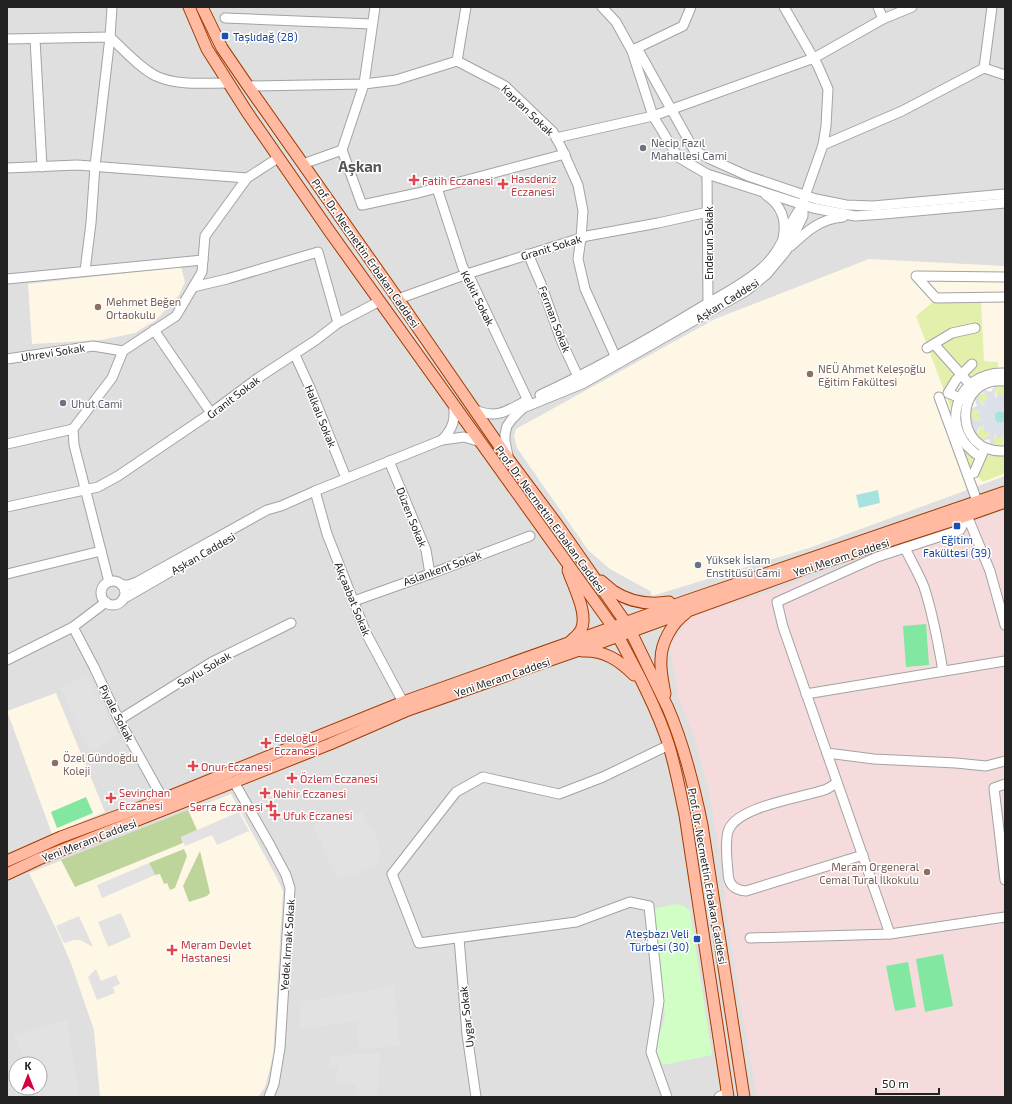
<svg xmlns="http://www.w3.org/2000/svg" width="1012" height="1104" font-family="'Exo 2',sans-serif">
  <style>
    .residential { fill: #e0dfdf; fill-rule: evenodd }
    .education { fill: #fff7e5 }
    .military { fill: #f5dbdc }
    .grass { fill: #e2f0ab }
    .forest { fill: #bdd59a }
    .park { fill: #d1fec4 }
    .pitch { fill: #81e7a1 }
    .parking { fill: #e2e2e2 }
    .plaza { fill: #dce0e9; fill-rule: evenodd }
    .water { fill: #a6e3df }
    .lines { fill: none; stroke-linecap: round; stroke-linejoin: round }
    .minor-casing { stroke: #a3a3a3; stroke-width: 11 }
    .major-casing { stroke: #a03b00; stroke-width: 13 }
    .minor { stroke: #fff; stroke-width: 9 }
    .major { stroke: #ffbaa1; stroke-width: 11 }
    .transit-dot { fill: #1a4fb4; stroke: #fff; stroke-width: 1.5 }
    .worship-dot { fill: #6b7280; stroke: #fff; stroke-width: 1.5 }
    .health-dot { fill: #e0444e; stroke: #fff; stroke-width: 1.5 }
    .education-dot { fill: #8d6e63; stroke: #fff; stroke-width: 1.5 }
    .labels { text-anchor: middle; dominant-baseline: central; stroke-width: 3; stroke-linejoin: round; paint-order: stroke }
    .transit-label { font-size: 11px; fill: #164399; stroke: #fff; text-anchor: start }
    .street-label { font-size: 11px; fill: #222; stroke: #fff }
    .worship-label { font-size: 11px; fill: #5b616d; stroke: #fff; text-anchor: start }
    .health-label { font-size: 11px; fill: #be3a42; stroke: #fff; text-anchor: start }
    .education-label { font-size: 11px; fill: #785e54; stroke: #fff; text-anchor: start }
    .district-label { font-size: 15px; font-weight: bold; fill: #555; stroke: #fff }
  </style>
  <rect width="100%" height="100%" fill="#f3ece8"/>
  <path class="residential" d="M7 7H1005V1097H7ZM16 1064H40V1088H16Z"/>
  <g class="education">
    <path d="M869 259 1005 266V476L809 548 652 596 650 591 610 569 588 550 517 448 514 436 516 429 715 319Z"/>
    <path d="M181 267 185 282 179 295 156 320 135 333 101 340 32 344 28 284Z"/>
    <path d="M56 693 105 812 52 834 7 711Z"/>
    <path d="M231 794 277 878 283 891 273 1056 265 1087 258 1097H100L94 1030 72 966 58 933 29 873Z"/>
  </g>
  <path class="military" d="M1005 511V1097H757L739 995 726 910 722 867 709 791 693 733 678 698 670 646 692 615 758 596Z"/>
  <g class="grass">
    <path d="M933 302H981L984 361 998 362V371L970 382 959 375 946 393 958 399 954 417 916 316Z"/>
    <path d="M997 386H1004L1005 396 1004 398H997L995 390Z"/>
    <path d="M977 392 987 395 991 401 986 399 984 400 985 405C978 403 978 398 977 392Z"/>
    <path d="M973 410 982 411V419L977 421 967 415Z"/>
    <path d="M984 425 983 430 990 431 988 436 983 439H976C977 432 978 429 984 425Z"/>
    <path d="M996 434H1003C1004 441 1004 445 998 450 994 444 992 441 996 434Z"/>
    <path d="M960 438 980 458 972 472C965 463 961 450 960 438Z"/>
    <path d="M986 450 1005 452V473L983 482 975 474Z"/>
  </g>
  <g class="forest">
    <path d="M188 810 197 830 181 837 183 843 75 887 61 860Z"/>
    <path d="M184 849 187 856 175 888 170 890 167 883 164 884 160 874 155 875 149 863Z"/>
    <path d="M200 851 210 893 207 896 189 902 183 886Z"/>
  </g>
  <path class="park" d="M678 904 684 906 690 911 712 1055 663 1065 657 1054V1044L665 1016 653 912 655 908Z"/>
  <g class="pitch">
    <path d="M926 624 929 665 906 667 903 626Z"/>
    <path d="M86 797 93 813 57 828 51 812Z"/>
    <path d="M943 954 953 1006 925 1012 916 959Z"/>
    <path d="M908 962 916 1007 895 1011 886 966Z"/>
  </g>
  <g class="parking">
    <path d="M86 675 118 735 89 752 60 688Z"/>
    <path d="M361 811 378 840 380 852 378 866 337 880 313 825Z"/>
    <path d="M239 812 249 831 217 845 212 835 185 846 181 837Z"/>
    <path d="M149 863 155 875 102 898 97 885Z"/>
    <path d="M121 913 131 937 108 947 98 922Z"/>
    <path d="M79 916 93 947 80 940H74L64 943 56 926Z"/>
    <path d="M96 969 101 981 116 975 120 984 113 987 115 993 97 1000 88 977Z"/>
    <path d="M394 986 400 1046 359 1049 358 1021 301 1029 299 1002Z"/>
    <path d="M67 1020 79 1097H38L36 1088H40V1064H28L13 1035Z"/>
    <path d="M380 1053 377 1097H355L356 1085 334 1082 339 1067 331 1066V1056Z"/>
  </g>
  <path class="plaza" d="M997 379 1005 380V388L1001 383 995 390V395L996 398 1000 393 1004 398 1005 396V416L1002 412H999L994 416 995 420 999 422 1003 421 1005 418V448L1004 449H1005V452L996 453 986 450 976 444 970 437 964 421V410L970 395 983 383ZM991 383H996L991 392 981 389ZM977 392 984 393 990 400 986 399 984 400 985 405H983L979 401ZM974 396 977 406 968 410 970 400ZM973 410 982 411 977 415 982 419 977 421 967 415ZM984 425 983 432 990 431 988 436 983 439H976L977 431 979 428ZM995 434 998 438H1000L1003 435 1004 441 1003 446 998 450 994 443V438ZM989 439 991 445 994 450 988 448 979 442Z"/>
  <g class="water">
    <circle cx="1000" cy="417" r="5.5"/>
    <path d="M878 490 880 503 859 508 856 495Z"/>
  </g>
  <g class="lines">
    <defs>
      <g id="minor">
        <path d="M112 7 110 37C124 50 140 68 156 76 178 86 204 83 227 83"/>
        <path d="M602 7 616 22 632 51 653 116 678 157 707 174 813 208 855 216 884 214 1005 203"/>
        <path d="M878 7 883 19 912 7"/>
        <path d="M225 18 372 24"/>
        <path d="M7 39 110 37 95 166 91 223 85 271"/>
        <path d="M35 39 42 167"/>
        <path d="M637 48 694 150 710 159 748 176 816 199 846 205 873 206 1005 194"/>
        <path d="M633 50 683 26 691 7"/>
        <path d="M457 61 505 86 553 132 561 147 578 185 583 211 581 238 578 259 585 289 617 360"/>
        <path d="M984 68 1005 75"/>
        <path d="M248 86 364 84 396 80 457 61 466 7"/>
        <path d="M556 138 653 116 814 58 883 19"/>
        <path d="M823 145 902 111 984 68 992 7"/>
        <path d="M342 150 362 205 418 193 565 154"/>
        <path d="M303 164 342 150 364 84 375 7"/>
        <path d="M7 168 77 165 247 178"/>
        <path d="M707 174 708 303 710 307"/>
        <path d="M437 188 463 268 471 280 530 405"/>
        <path d="M766 195C781 205 787 220 783 238"/>
        <path d="M791 246C807 231 820 219 843 217"/>
        <path d="M528 254 541 284 561 340 580 381"/>
        <path d="M1005 277 916 276 936 298 1005 297"/>
        <path d="M7 279 203 260"/>
        <path d="M193 287 227 279 318 252 338 323"/>
        <path d="M398 299 467 274 587 236 658 223 708 212"/>
        <path d="M154 330 211 413"/>
        <path d="M934 344 974 389"/>
        <path d="M927 348 952 333 975 328"/>
        <path d="M295 355 311 390 346 478"/>
        <path d="M7 359 93 346 123 351"/>
        <path d="M1005 381C954 375 951 454 1005 451"/>
        <path d="M540 395C594 370 647 340 698 309 719 296 743 285 762 268 784 249 786 225 803 205"/>
        <path d="M939 397 977 501"/>
        <path d="M965 400 948 393 956 380 972 364"/>
        <path d="M475 410C498 419 506 411 526 401"/>
        <path d="M442 440C453 429 456 419 453 403"/>
        <path d="M7 444 73 429"/>
        <path d="M508 456 505 441V434L507 426 512 419 523 408 582 384 746 291 767 274 786 251 803 216V205L805 196 823 145 826 126 828 89 818 66 784 7"/>
        <path d="M981 457C937 432 954 371 1005 373"/>
        <path d="M389 461 426 550 430 574"/>
        <path d="M974 473 983 452"/>
        <path d="M315 491 327 534 366 633 403 702"/>
        <path d="M7 507 98 487 118 476 211 413 258 378 316 340 338 323 380 301"/>
        <path d="M966 513 990 571 1005 625"/>
        <path d="M905 548C911 561 919 574 924 587 933 614 938 642 943 671"/>
        <path d="M7 574 101 551"/>
        <circle cx="113" cy="593" r="12"/>
        <path d="M109 582 74 445 73 429 112 378 123 351 176 316 202 272 205 236 247 178 278 158"/>
        <path d="M122 585H129L137 582 267 510 281 506 315 491 442 440 464 437 481 442"/>
        <path d="M123 599 227 539"/>
        <path d="M354 601 430 574 530 536"/>
        <path d="M73 627 94 667 119 720 163 799"/>
        <path d="M7 660 73 627 106 602"/>
        <path d="M806 694 1005 661"/>
        <path d="M119 720 212 662 291 623"/>
        <path d="M827 753 874 759 956 763 986 766 1005 761"/>
        <path d="M234 782 270 845 286 875 290 888 280 1048 274 1084 269 1097"/>
        <path d="M837 783C833 785 828 789 824 790 800 798 740 806 729 829 725 837 727 862 728 872 728 884 734 890 746 891L863 855"/>
        <path d="M1005 784 994 788 1005 880"/>
        <path d="M890 934 783 627 777 602 877 557 960 530 967 516"/>
        <path d="M459 938 467 1034 476 1097"/>
        <path d="M750 938 890 934 1005 917"/>
        <path d="M667 1097 651 1052 659 1001 649 906 630 902 576 922 419 943 392 874 456 792 483 777 559 794 603 777 669 745"/>
        <path d="M719 1097 728 1092"/>
      </g>
      <g id="major">
        <path d="M189 7 207 49 247 112 330 232 613 627C633 664 657 707 669 746 676 769 680 792 685 815L728 1097"/>
        <path d="M202 7 222 48 248 86 398 299 509 460 556 523 626 623 631 632C643 657 656 683 668 708 684 745 694 786 702 825L744 1097"/>
        <path d="M568 570C573 586 589 614 581 630 578 635 574 638 570 642"/>
        <path d="M601 581C605 584 609 588 613 591 631 603 649 605 669 602"/>
        <path d="M582 651C604 650 619 660 634 675"/>
        <path d="M665 694C663 683 660 671 661 659 661 643 672 623 686 613"/>
        <path d="M7 861 61 837 163 799 403 702 686 601 1005 492"/>
        <path d="M7 874 39 859 330 744 408 710 602 642 812 566 951 521 1005 502"/>
      </g>
    </defs>
    <use href="#minor" class="minor-casing"/>
    <use href="#major" class="major-casing"/>
    <use href="#minor" class="minor"/>
    <use href="#major" class="major"/>
  </g>
  <g class="transit-dot">
    <rect x="221" y="32" width="8" height="8" rx="2"/>
    <rect x="953" y="522" width="8" height="8" rx="2"/>
    <rect x="693" y="935" width="8" height="8" rx="2"/>
  </g>
  <g class="worship-dot">
    <circle cx="643" cy="148" r="4"/>
    <circle cx="63" cy="403" r="4"/>
    <circle cx="698" cy="565" r="4"/>
  </g>
  <g class="health-dot">
    <path d="M412 174h4v4h4v4h-4v4h-4v-4h-4v-4h4z"/>
    <path d="M501 178h4v4h4v4h-4v4h-4v-4h-4v-4h4z"/>
    <path d="M264 737h4v4h4v4h-4v4h-4v-4h-4v-4h4z"/>
    <path d="M191 760h4v4h4v4h-4v4h-4v-4h-4v-4h4z"/>
    <path d="M290 772h4v4h4v4h-4v4h-4v-4h-4v-4h4z"/>
    <path d="M263 787h4v4h4v4h-4v4h-4v-4h-4v-4h4z"/>
    <path d="M109 792h4v4h4v4h-4v4h-4v-4h-4v-4h4z"/>
    <path d="M269 800h4v4h4v4h-4v4h-4v-4h-4v-4h4z"/>
    <path d="M273 809h4v4h4v4h-4v4h-4v-4h-4v-4h4z"/>
    <path d="M170 944h4v4h4v4h-4v4h-4v-4h-4v-4h4z"/>
  </g>
  <g class="education-dot">
    <circle cx="98" cy="307" r="4"/>
    <circle cx="810" cy="374" r="4"/>
    <circle cx="55" cy="763" r="4"/>
    <circle cx="927" cy="872" r="4"/>
  </g>
  <g class="labels">
    <g class="transit-label">
      <text x="233" y="36">Taşlıdağ (28)</text>
      <text x="957" y="539" text-anchor="middle">Eğitim<tspan x="957" dy="13">Fakültesi (39)</tspan></text>
      <text x="689" y="933" text-anchor="end">Ateşbazı Veli<tspan x="689" dy="13">Türbesi (30)</tspan></text>
    </g>
    <g class="street-label">
      <text transform="translate(528 110) rotate(44)">Kaptan Sokak</text>
      <text transform="translate(708 243) rotate(-90)">Enderun Sokak</text>
      <text transform="translate(551 247) rotate(-17)">Granit Sokak</text>
      <text transform="translate(366 253) rotate(55)">Prof. Dr. Necmettin Erbakan Caddesi</text>
      <text transform="translate(478 298) rotate(63)">Kelkit Sokak</text>
      <text transform="translate(727 300) rotate(-32)">Aşkan Caddesi</text>
      <text transform="translate(555 319) rotate(69)">Ferman Sokak</text>
      <text transform="translate(53 352) rotate(-9)">Uhrevi Sokak</text>
      <text transform="translate(233 397) rotate(-37)">Granit Sokak</text>
      <text transform="translate(321 416) rotate(68)">Halkalı Sokak</text>
      <text transform="translate(412 517) rotate(68)">Düzen Sokak</text>
      <text transform="translate(551 519) rotate(54)">Prof. Dr. Necmettin Erbakan Caddesi</text>
      <text transform="translate(203 553) rotate(-30)">Aşkan Caddesi</text>
      <text transform="translate(841 557) rotate(-18)">Yeni Meram Caddesi</text>
      <text transform="translate(442 568) rotate(-20)">Aslankent Sokak</text>
      <text transform="translate(353 599) rotate(68)">Akçaabat Sokak</text>
      <text transform="translate(204 669) rotate(-30)">Soylu Sokak</text>
      <text transform="translate(502 677) rotate(-19)">Yeni Meram Caddesi</text>
      <text transform="translate(117 713) rotate(63)">Piyale Sokak</text>
      <text transform="translate(89 840) rotate(-21)">Yeni Meram Caddesi</text>
      <text transform="translate(708 876) rotate(80)">Prof. Dr. Necmettin Erbakan Caddesi</text>
      <text transform="translate(287 945) rotate(-86)">Yedek Irmak Sokak</text>
      <text transform="translate(466 1017) rotate(-96)">Uygar Sokak</text>
    </g>
    <g class="worship-label">
      <text x="651" y="142">Necip Fazıl<tspan x="651" dy="13">Mahallesi Cami</tspan></text>
      <text x="71" y="403">Uhut Cami</text>
      <text x="706" y="559">Yüksek İslam<tspan x="706" dy="13">Enstitüsü Cami</tspan></text>
    </g>
    <g class="health-label">
      <text x="511" y="178">Hasdeniz<tspan x="511" dy="13">Eczanesi</tspan></text>
      <text x="422" y="180">Fatih Eczanesi</text>
      <text x="274" y="737">Edeloğlu<tspan x="274" dy="13">Eczanesi</tspan></text>
      <text x="201" y="766">Onur Eczanesi</text>
      <text x="300" y="778">Özlem Eczanesi</text>
      <text x="119" y="792">Sevinçhan<tspan x="119" dy="13">Eczanesi</tspan></text>
      <text x="273" y="793">Nehir Eczanesi</text>
      <text x="263" y="806" text-anchor="end">Serra Eczanesi</text>
      <text x="283" y="815">Ufuk Eczanesi</text>
      <text x="181" y="944">Meram Devlet<tspan x="181" dy="13">Hastanesi</tspan></text>
    </g>
    <g class="education-label">
      <text x="106" y="301">Mehmet Beğen<tspan x="106" dy="13">Ortaokulu</tspan></text>
      <text x="818" y="368">NEÜ Ahmet Keleşoğlu<tspan x="818" dy="13">Eğitim Fakültesi</tspan></text>
      <text x="63" y="757">Özel Gündoğdu<tspan x="63" dy="13">Koleji</tspan></text>
      <text x="919" y="866" text-anchor="end">Meram Orgeneral<tspan x="919" dy="13">Cemal Tural İlkokulu</tspan></text>
    </g>
    <g class="district-label">
      <text x="360" y="166">Aşkan</text>
    </g>
  </g>
  <rect width="1012" height="1104" fill="none" stroke="#222222" stroke-width="16"/>
  <g transform="translate(28 1076)"><circle r="19" fill="#ffffff" stroke="#a7a7a7"/>
  <path d="M0-3L7 15L0 10L-7 15Z" fill="#d40040"/>
  <text y="-6" font-size="11" font-weight="bold" text-anchor="middle" fill="#222222">K</text>
  </g>
  <path d="M876 1088v6h63v-6" fill="none" stroke="#222222" stroke-width="2"/>
  <text x="882" y="1088" font-size="12" fill="#222222" stroke="#ffffff" stroke-width="3" paint-order="stroke">50 m</text>
</svg>
